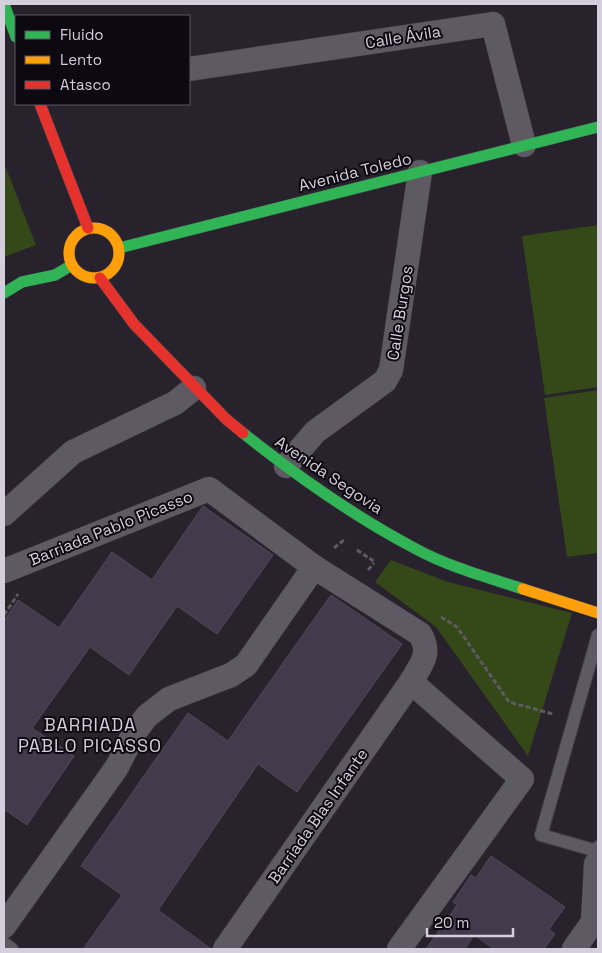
<svg xmlns="http://www.w3.org/2000/svg" width="602" height="953" font-family="'Space Grotesk',sans-serif">
  <style>
    .green { fill: #354818 }
    .building { fill: #433a4c; stroke: #504c55 }
    .lines { fill: none; stroke-linecap: round; stroke-linejoin: round }
    .lane-casing { stroke: #433f48; stroke-width: 14 }
    .street-casing { stroke: #433f48; stroke-width: 25 }
    .fast-casing { stroke: #433f48; stroke-width: 12 }
    .slow-casing { stroke: #433f48; stroke-width: 12 }
    .jam-casing { stroke: #433f48; stroke-width: 12 }
    .path { stroke: #5e5b63; stroke-width: 3; stroke-dasharray: 5 2.5; stroke-linecap: butt }
    .lane { stroke: #5e5a63; stroke-width: 12 }
    .street { stroke: #5e5a63; stroke-width: 24 }
    .fast { stroke: #30b455; stroke-width: 11 }
    .slow { stroke: #ff9f0a; stroke-width: 11 }
    .jam { stroke: #e5322d; stroke-width: 11 }
    .labels { text-anchor: middle; dominant-baseline: central; stroke-width: 4; stroke-linejoin: round; paint-order: stroke }
    .street-label { font-size: 16px; fill: #d5cfdd; stroke: #0d0912 }
    .neighbourhood-label { font-size: 18px; letter-spacing: 1px; fill: #d5cfdd; stroke: #0d0912 }
  </style>
  <rect width="100%" height="100%" fill="#27222c"/>
  <g class="green">
    <path d="M4 168H6L36 245 4 257Z"/>
    <path d="M598 225V387L545 395 522 236Z"/>
    <path d="M598 390V553L567 557 544 398Z"/>
    <path d="M391 560 448 582 572 613 528 756 436 627 375 582Z"/>
  </g>
  <g class="building">
    <path d="M203 506 273 555 217 634 177 606 129 675 90 647 32 728 74 756 27 825 4 809V621L18 600 59 628 112 552 152 580Z"/>
    <path d="M331 595 402 644 297 792 258 764 158 910 211 949H83L122 895 81 866 188 713 228 741Z"/>
    <path d="M491 856 565 907 549 929 555 934 544 949H494L474 935 465 949H426L457 905 453 902 471 875 476 878Z"/>
  </g>
  <g class="lines">
    <defs>
      <g id="lane">
        <path d="M598 635 541 835 597 851 598 847"/>
        <path d="M4 943 12 949"/>
      </g>
      <g id="street">
        <path d="M189 69 493 24 524 145"/>
        <path d="M286 466 315 432 385 381 391 370 420 172"/>
        <path d="M4 514 73 452 175 403 194 388"/>
        <path d="M4 571 209 489 314 567 420 634C432 654 421 664 411 682L225 949"/>
        <path d="M4 926 117 767 134 733 147 716 169 699 231 675 246 665 314 567"/>
        <path d="M399 949 522 779 411 682"/>
        <path d="M574 949 593 922 596 864"/>
      </g>
      <g id="fast">
        <path d="M4 4 16 37"/>
        <path d="M119 248 598 127"/>
        <path d="M4 293 22 282 55 275 72 265"/>
        <path d="M243 433C297 476 355 517 416 549 449 567 487 577 523 589"/>
      </g>
      <g id="slow">
        <circle cx="94" cy="253" r="25"/>
        <path d="M523 589 598 613"/>
      </g>
      <g id="jam">
        <path d="M40 104 88 228"/>
        <path d="M100 278 134 324 226 419 243 433"/>
      </g>
    </defs>
    <use href="#lane" class="lane-casing"/>
    <use href="#street" class="street-casing"/>
    <use href="#fast" class="fast-casing"/>
    <use href="#slow" class="slow-casing"/>
    <use href="#jam" class="jam-casing"/>
    <g class="path">
      <path d="M334 548 344 540"/>
      <path d="M357 550 375 562"/>
      <path d="M368 570 374 563"/>
      <path d="M4 615 18 594"/>
      <path d="M441 617 457 627 509 702 553 714"/>
    </g>
    <use href="#lane" class="lane"/>
    <use href="#street" class="street"/>
    <use href="#fast" class="fast"/>
    <use href="#slow" class="slow"/>
    <use href="#jam" class="jam"/>
  </g>
  <g class="labels">
    <g class="street-label">
      <text transform="translate(403 37) rotate(-9)">Calle Ávila</text>
      <text transform="translate(355 172) rotate(-14)">Avenida Toledo</text>
      <text transform="translate(400 313) rotate(-81)">Calle Burgos</text>
      <text transform="translate(329 475) rotate(34)">Avenida Segovia</text>
      <text transform="translate(111 528) rotate(-22)">Barriada Pablo Picasso</text>
      <text transform="translate(318 816) rotate(-55)">Barriada Blas Infante</text>
    </g>
    <g class="neighbourhood-label">
      <text x="90" y="724">BARRIADA<tspan x="90" dy="21">PABLO PICASSO</tspan></text>
    </g>
  </g>
  <rect width="602" height="953" fill="none" stroke="#d5cfdd" stroke-width="10"/>
  <rect x="15" y="15" width="175" height="90" fill="#0d0912" stroke="#5d5863"/>
  <rect x="25" y="31" width="25" height="8" fill="#30b455" stroke="#5d5863"/>
  <text x="60" y="40" font-size="15" fill="#d5cfdd">Fluido</text>
  <rect x="25" y="56" width="25" height="8" fill="#ff9f0a" stroke="#5d5863"/>
  <text x="60" y="65" font-size="15" fill="#d5cfdd">Lento</text>
  <rect x="25" y="81" width="25" height="8" fill="#e5322d" stroke="#5d5863"/>
  <text x="60" y="90" font-size="15" fill="#d5cfdd">Atasco</text>
  <path d="M427 928v8h86v-8" fill="none" stroke="#d5cfdd" stroke-width="2.5"/>
  <text x="434" y="928" font-size="15" fill="#d5cfdd" stroke="#0d0912" stroke-width="4" paint-order="stroke">20 m</text>
</svg>
